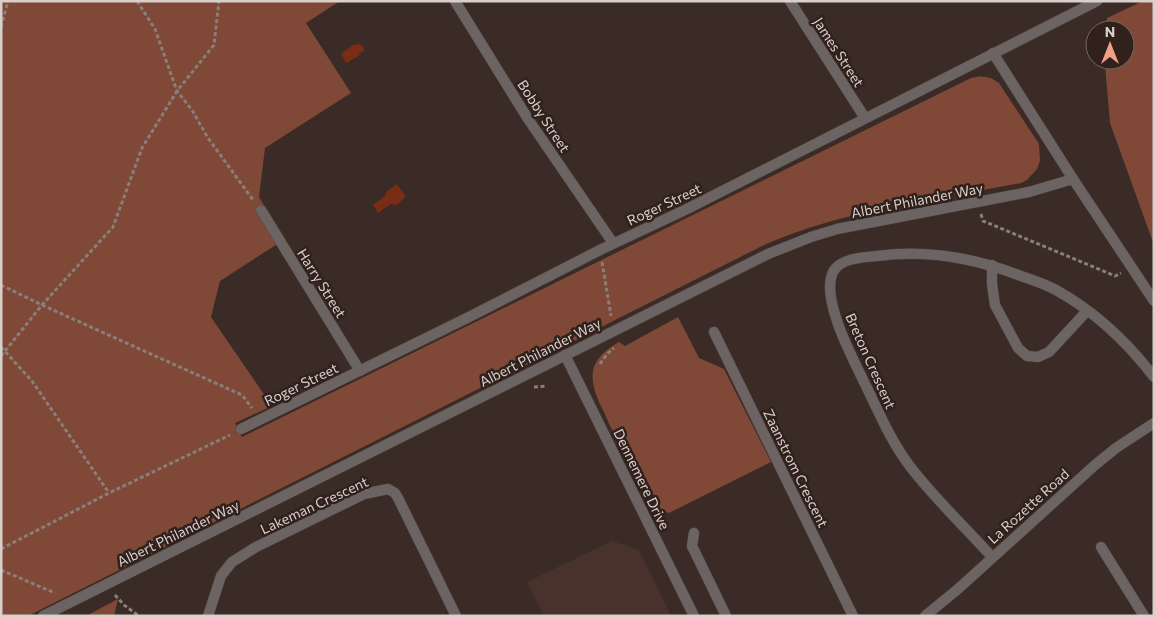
<svg xmlns="http://www.w3.org/2000/svg" width="1155" height="617" font-family="Commissioner,sans-serif">
  <style>
    .built { fill: #49322c }
    .green { fill: #7f4837 }
    .water { fill: #792d14 }
    .lines { fill: none; stroke-linecap: round; stroke-linejoin: round }
    .minor-casing { stroke: #574944; stroke-width: 11 }
    .tertiary-casing { stroke: #574944; stroke-width: 11 }
    .path { stroke: #8a7e79; stroke-width: 3; stroke-dasharray: 4 2.5; stroke-linecap: butt }
    .minor { stroke: #6c6462; stroke-width: 10 }
    .tertiary { stroke: #6c6462; stroke-width: 10 }
    .labels { text-anchor: middle; dominant-baseline: central; stroke-width: 5; stroke-linejoin: round; paint-order: stroke }
    .street-label { font-size: 14px; fill: #d9cfcb; stroke: #30211d }
  </style>
  <rect width="100%" height="100%" fill="#3a2b26"/>
  <path class="built" d="M612 541 639 550 671 616H544L527 582Z"/>
  <g class="green">
    <path d="M1 1H340L306 23 351 93 265 148 259 197 285 239 220 281 211 317 272 406 235 423 242 437 971 78C982 75 990 76 999 83L1039 144 1040 161 1037 169 1027 180 1021 183C933 200 843 210 762 246L28 616H1Z"/>
    <path d="M1143 1H1154V245L1110 123 1105 65V60H1125V30H1106L1107 18Z"/>
    <path d="M678 317 699 358 724 369 771 462 669 513 661 510 630 447C626 442 619 439 615 434 610 428 607 418 603 410 588 380 586 361 619 342L625 346Z"/>
    <path d="M118 599 114 616H86Z"/>
  </g>
  <g class="water">
    <path d="M359 44 363 46 364 51 359 54V56L346 63 341 54 353 45Z"/>
    <path d="M397 184 406 197 396 205 391 204 378 213 373 205 386 195V192Z"/>
  </g>
  <g class="lines">
    <defs>
      <g id="minor">
        <path d="M455 1 528 119 613 243"/>
        <path d="M790 1 865 118"/>
        <path d="M993 53 1073 179"/>
        <path d="M261 210 360 371"/>
        <path d="M992 265V284L995 305 1018 348 1027 356 1038 357 1049 352 1087 311"/>
        <path d="M714 332 853 616"/>
        <path d="M565 355 694 616"/>
        <path d="M241 429 467 318 602 249 687 209 1097 1"/>
        <path d="M694 533 692 546 726 616"/>
        <path d="M1101 547 1144 616"/>
        <path d="M992 557C965 527 933 497 909 465 890 440 878 410 864 382 855 363 845 344 838 324 833 309 826 287 833 272 840 258 864 257 877 256 927 249 975 258 1021 276 1033 280 1045 284 1056 290 1094 311 1128 343 1154 377"/>
        <path d="M208 616 221 576 232 562 256 547 364 494 388 489 395 493 398 498 456 616"/>
        <path d="M925 616 958 589 1095 465 1116 448 1154 423"/>
      </g>
      <path id="tertiary" d="M43 616 768 254 811 237 837 229 1029 192 1073 179 1154 301"/>
    </defs>
    <use href="#minor" class="minor-casing"/>
    <use href="#tertiary" class="tertiary-casing"/>
    <g class="path">
      <path d="M137 1 155 29 177 91 192 110 208 138 253 200"/>
      <path d="M1 27 8 1"/>
      <path d="M981 214 983 221 1115 276 1121 273"/>
      <path d="M602 262 611 316"/>
      <path d="M1 285 42 305 242 395 252 408"/>
      <path d="M1 347 32 381 109 493"/>
      <path d="M1 356 42 305 113 227 142 148 177 91 214 45 219 1"/>
      <path d="M600 364 607 354 614 348"/>
      <path d="M534 387 547 386"/>
      <path d="M1 549 109 493 230 435"/>
      <path d="M1 570 55 593"/>
      <path d="M115 595 124 605 139 616"/>
    </g>
    <use href="#minor" class="minor"/>
    <use href="#tertiary" class="tertiary"/>
  </g>
  <g class="labels">
    <g class="street-label">
      <text transform="translate(839 52) rotate(57)">James Street</text>
      <text transform="translate(544 116) rotate(57)">Bobby Street</text>
      <text transform="translate(917 200) rotate(-11)">Albert Philander Way</text>
      <text transform="translate(664 204) rotate(-25)">Roger Street</text>
      <text transform="translate(322 283) rotate(58)">Harry Street</text>
      <text transform="translate(540 352) rotate(-27)">Albert Philander Way</text>
      <text transform="translate(871 361) rotate(66)">Breton Crescent</text>
      <text transform="translate(301 384) rotate(-26)">Roger Street</text>
      <text transform="translate(796 468) rotate(64)">Zaanstrom Crescent</text>
      <text transform="translate(642 479) rotate(64)">Dennemere Drive</text>
      <text transform="translate(314 505) rotate(-25)">Lakeman Crescent</text>
      <text transform="translate(1028 506) rotate(-42)">La Rozette Road</text>
      <text transform="translate(178 533) rotate(-26)">Albert Philander Way</text>
    </g>
  </g>
  <rect width="1155" height="617" fill="none" stroke="#d9cfcb" stroke-width="5"/>
  <g transform="translate(1110 45)"><circle r="24" fill="#30211d" stroke="#746763"/>
  <path d="M0-4L9 19L0 12L-9 19Z" fill="#f39f85"/>
  <text y="-8" font-size="14" font-weight="bold" text-anchor="middle" fill="#d9cfcb">N</text>
  </g>
</svg>
